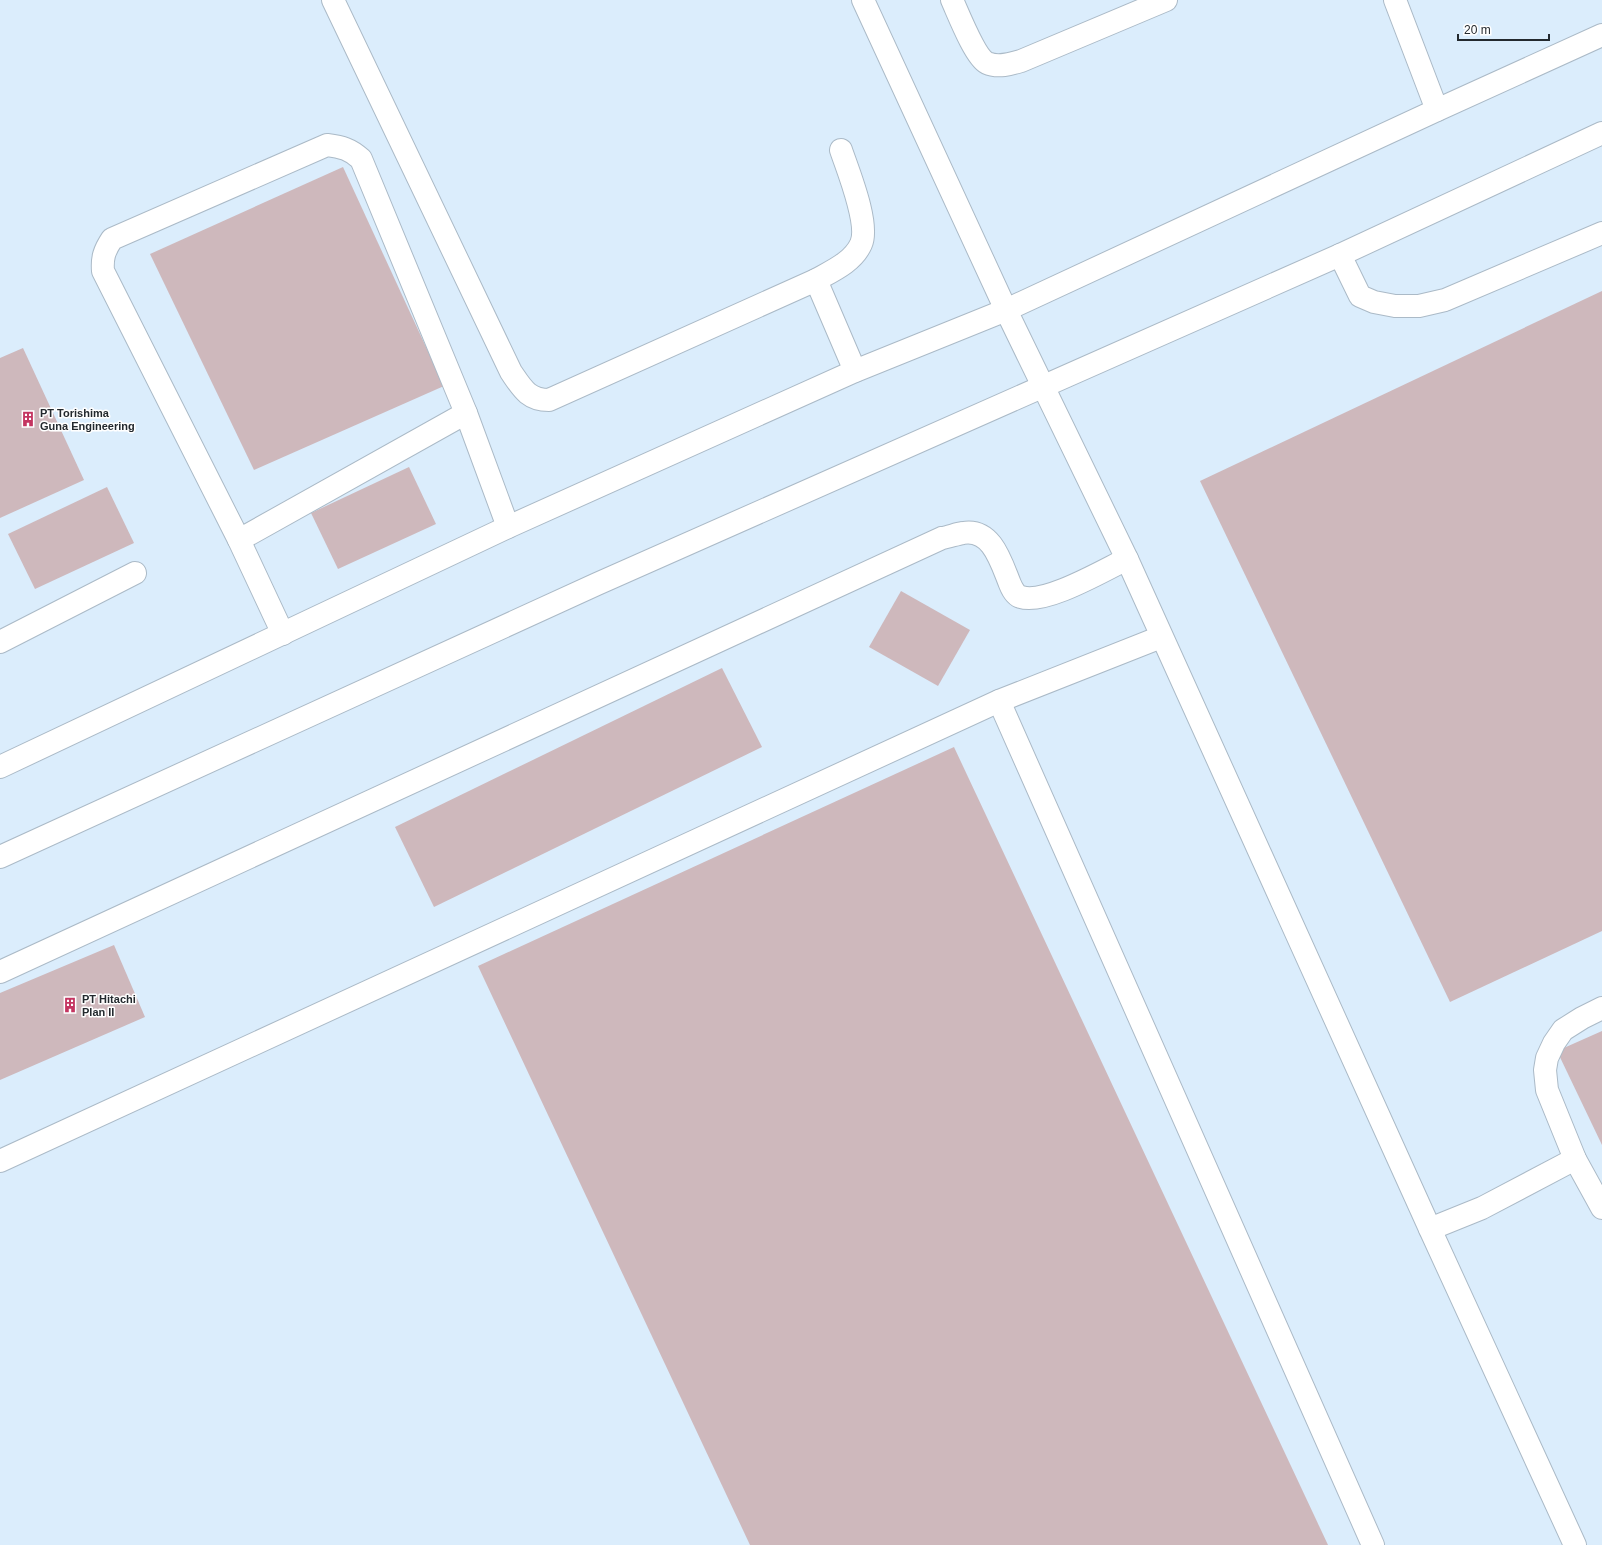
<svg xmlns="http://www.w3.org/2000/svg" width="1602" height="1545" font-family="Helvetica,sans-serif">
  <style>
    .built { fill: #dbedfc }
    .building { fill: #ceb8bc }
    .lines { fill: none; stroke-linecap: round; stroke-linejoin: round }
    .minor-casing { stroke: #abbac7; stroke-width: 24 }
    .minor { stroke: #fff; stroke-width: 22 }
    .labels { text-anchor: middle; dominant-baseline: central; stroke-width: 3; stroke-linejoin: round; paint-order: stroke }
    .poi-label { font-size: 11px; font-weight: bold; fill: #23292e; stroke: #fff; text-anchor: start }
  </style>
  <rect width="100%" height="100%" fill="#ebf5fd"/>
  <rect class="built" x="0" y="0" width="1602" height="1545"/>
  <g class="building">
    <path d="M343 167 444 386 254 470 150 254Z"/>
    <path d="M1602 291V931L1450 1002 1200 481Z"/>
    <path d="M23 348 84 480 0 518V358Z"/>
    <path d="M409 467 436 524 338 569 311 513Z"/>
    <path d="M107 487 134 543 35 589 8 534Z"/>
    <path d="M901 591 970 630 938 686 869 647Z"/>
    <path d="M722 668 762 747 434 907 395 827Z"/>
    <path d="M954 747 1328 1545H750L478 966Z"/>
    <path d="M114 945 145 1017 0 1080V993Z"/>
    <path d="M1602 1031V1145L1557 1051Z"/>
  </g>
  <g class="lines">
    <defs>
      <g id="minor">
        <path d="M333 0 511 372C522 388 528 400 549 400L816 280 855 371"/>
        <path d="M863 0 1006 310 1127 559 1430 1229 1575 1545"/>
        <path d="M952 0C958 13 975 57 987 63 998 68 1011 64 1021 61L1166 0"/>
        <path d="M1395 0 1437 110"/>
        <path d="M1340 255 1360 296 1374 302 1395 306H1419L1445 300 1602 233"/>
        <path d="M816 280C832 271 853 262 861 244 870 224 848 171 841 150"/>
        <path d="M239 540 466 413"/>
        <path d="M283 634 239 540 103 271C102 258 104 251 112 239L327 145C342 147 350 149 361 159L466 413 508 527"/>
        <path d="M0 642 135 573"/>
        <path d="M999 701 1373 1545"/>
        <path d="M0 767 508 527 855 371 1006 310 1437 110 1602 35"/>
        <path d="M0 857 597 584 1340 255 1602 133"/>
        <path d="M0 972 942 538C949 537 956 534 963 533 992 528 1001 562 1010 584 1012 589 1016 596 1021 597 1045 605 1104 570 1127 559"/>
        <path d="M1602 1008 1582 1018 1563 1030 1554 1043 1547 1058 1545 1070 1547 1090 1575 1159 1602 1208"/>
        <path d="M0 1161 999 701 1161 637"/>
        <path d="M1430 1229 1482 1208 1575 1159"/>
      </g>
    </defs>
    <use href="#minor" class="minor-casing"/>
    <use href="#minor" class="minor"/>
  </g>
  <defs>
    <symbol id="building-bare" viewBox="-9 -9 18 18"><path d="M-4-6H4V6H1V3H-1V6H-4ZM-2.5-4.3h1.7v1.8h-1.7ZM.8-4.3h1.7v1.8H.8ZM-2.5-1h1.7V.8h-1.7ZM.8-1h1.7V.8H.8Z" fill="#c43561" stroke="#fff" stroke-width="2.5" paint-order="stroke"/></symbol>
  </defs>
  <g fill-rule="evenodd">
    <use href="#building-bare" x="17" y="408" width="22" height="22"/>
    <use href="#building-bare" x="59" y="994" width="22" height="22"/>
  </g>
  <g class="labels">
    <g class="poi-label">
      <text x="40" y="413">PT Torishima<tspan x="40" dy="13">Guna Engineering</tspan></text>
      <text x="82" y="999">PT Hitachi<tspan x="82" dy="13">Plan II</tspan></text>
    </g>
  </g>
  <path d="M1458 34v6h91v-6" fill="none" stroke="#23292e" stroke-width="2"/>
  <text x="1464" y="34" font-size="12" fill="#23292e" stroke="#ffffff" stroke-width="3" paint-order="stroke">20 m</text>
</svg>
